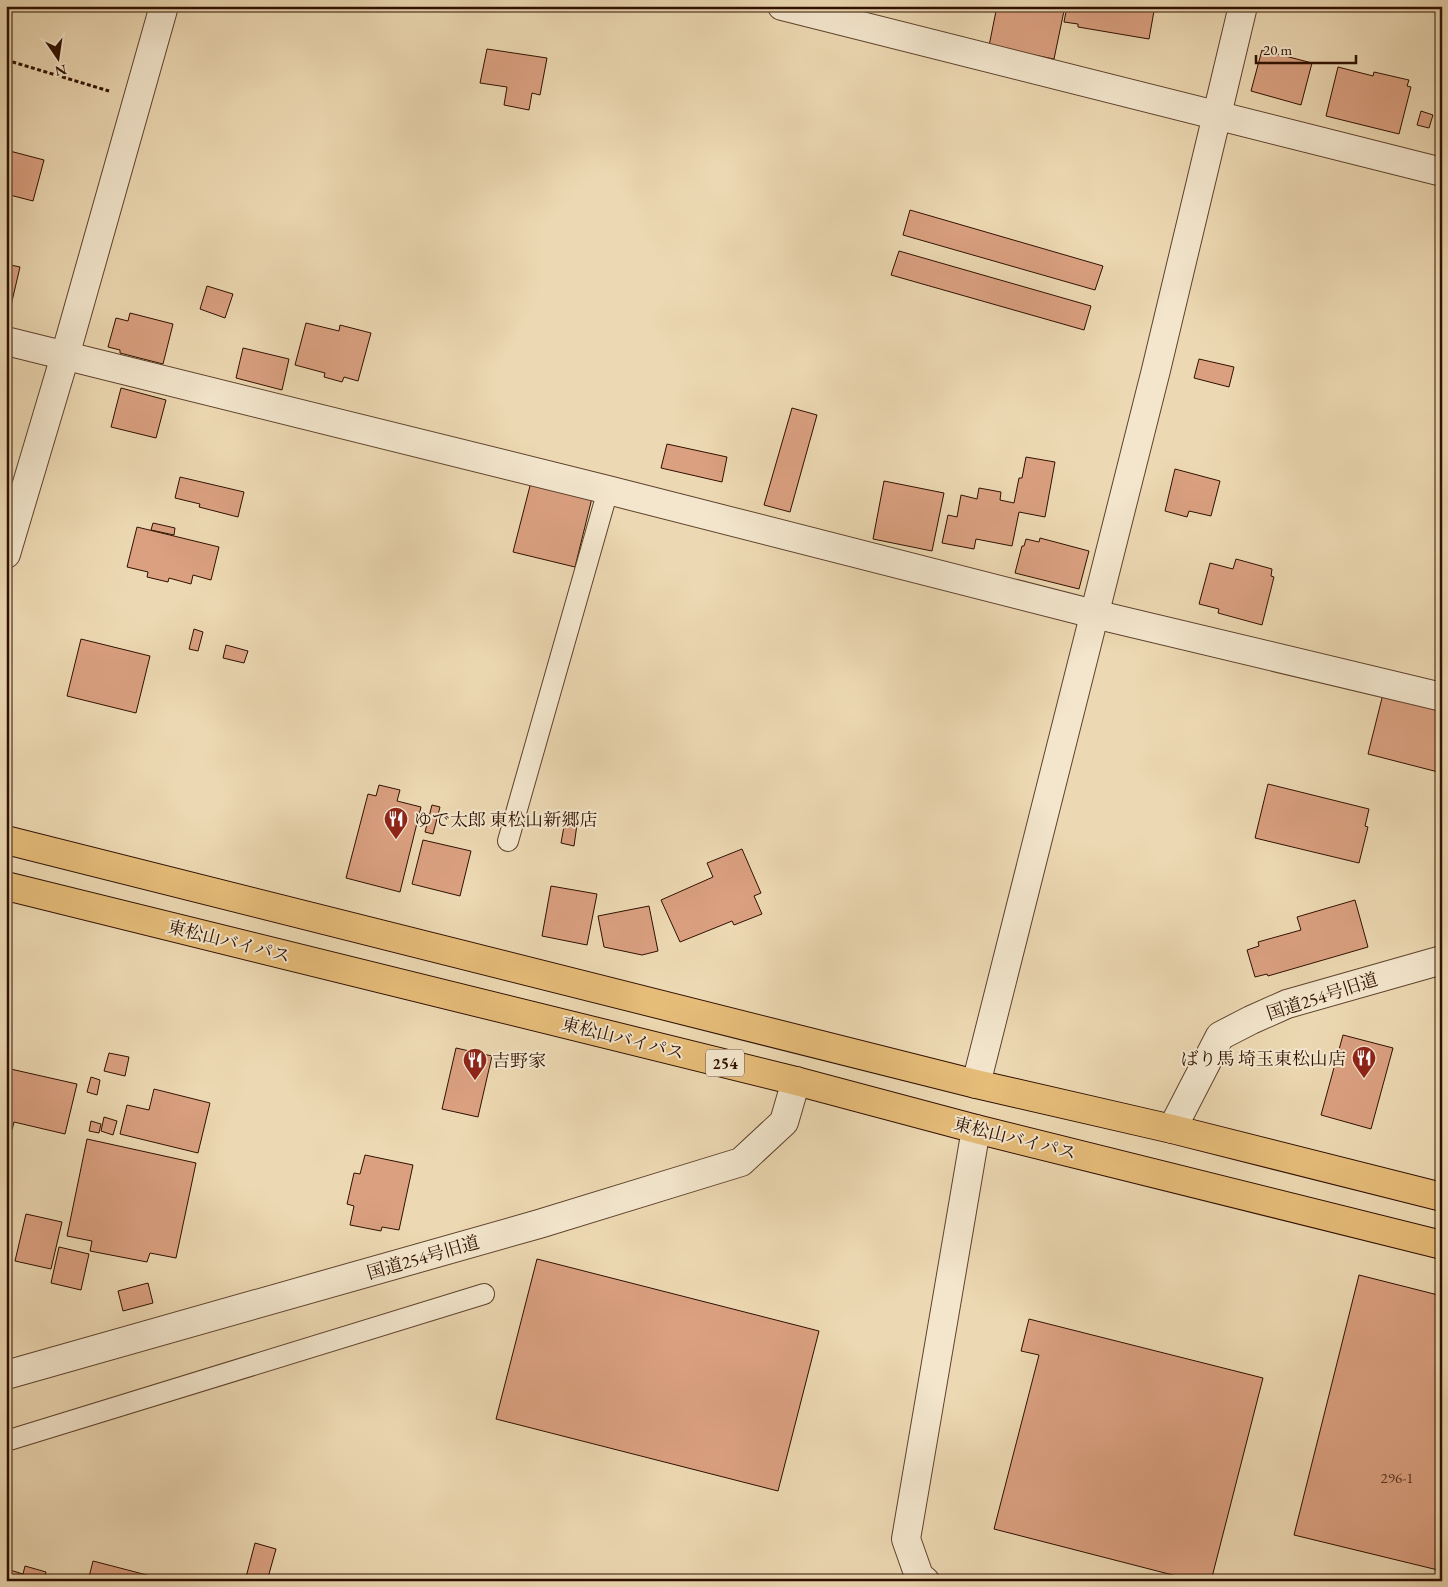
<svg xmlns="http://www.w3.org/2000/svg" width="1448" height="1587" font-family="'EB Garamond','Noto Serif JP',serif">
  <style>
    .building { fill: #daa080; stroke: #2f1000 }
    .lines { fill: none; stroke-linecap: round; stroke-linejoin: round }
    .service-casing { stroke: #5e422c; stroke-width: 22 }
    .minor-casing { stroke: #5e422c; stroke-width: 30 }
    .tertiary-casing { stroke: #5e422c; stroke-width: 30 }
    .trunk-casing { stroke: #2f1000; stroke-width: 30 }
    .path { stroke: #2f1000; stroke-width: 3; stroke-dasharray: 4 2.5; stroke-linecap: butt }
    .service { stroke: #f3e6cd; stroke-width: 20 }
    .minor { stroke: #f3e6cd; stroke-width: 28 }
    .tertiary { stroke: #f3e6cd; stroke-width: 28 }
    .trunk { stroke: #e6bc79; stroke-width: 28 }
    .labels { text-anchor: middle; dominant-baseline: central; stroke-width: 4; stroke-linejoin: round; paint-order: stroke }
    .number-label { font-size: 15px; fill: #5a3420 }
    .shield { fill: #f3e6cd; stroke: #6a503e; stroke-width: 1 }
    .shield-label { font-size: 16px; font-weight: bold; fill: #2f1000 }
    .poi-label { font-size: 18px; fill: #2f1000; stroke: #f3e6cd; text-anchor: start }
    .street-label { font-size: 18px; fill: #2f1000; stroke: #f3e6cd }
  </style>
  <rect width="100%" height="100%" fill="#ecd8b2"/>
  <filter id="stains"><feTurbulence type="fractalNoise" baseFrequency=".004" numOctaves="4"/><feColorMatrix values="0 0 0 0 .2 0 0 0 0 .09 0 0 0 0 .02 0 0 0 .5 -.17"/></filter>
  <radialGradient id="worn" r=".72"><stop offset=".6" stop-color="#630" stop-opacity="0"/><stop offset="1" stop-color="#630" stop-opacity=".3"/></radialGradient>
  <g class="building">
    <path d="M997 6H1065L1054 59 989 46Z"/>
    <path d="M1067 6H1159L1158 12 1154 11 1149 39 1078 27V24L1064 22Z"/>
    <path d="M487 49 547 58 540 95 532 93 529 110 504 105 507 87 480 83Z"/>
    <path d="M1262 50 1312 63 1301 105 1251 91Z"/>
    <path d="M1338 67 1373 76 1374 72 1409 80 1407 86 1411 87 1399 134 1326 116Z"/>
    <path d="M1421 111 1433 115 1429 128 1417 125Z"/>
    <path d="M6 150 44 160 33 201 6 194Z"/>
    <path d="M910 210 1103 266 1095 290 903 235Z"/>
    <path d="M899 251 1091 306 1084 330 891 275Z"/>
    <path d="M6 264 20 267 9 314H6Z"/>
    <path d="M207 286 233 294 225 318 200 309Z"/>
    <path d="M130 313 173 324 163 364 120 353V350L108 347 116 318 128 321Z"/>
    <path d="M306 323 339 331 340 325 371 333 358 381 344 377 342 382 324 377 325 373 295 365Z"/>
    <path d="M243 348 289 359 282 390 236 378Z"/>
    <path d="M1199 359 1234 367 1229 387 1194 378Z"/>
    <path d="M121 388 166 400 156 438 111 427Z"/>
    <path d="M792 408 817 415 790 512 764 505Z"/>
    <path d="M667 444 727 457 722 482 661 468Z"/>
    <path d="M1026 457 1055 462 1045 517 1019 512 1012 546 976 539 974 549 942 543 948 515 957 517 961 495 977 499 979 488 1001 492 1000 500 1014 503 1019 478H1022Z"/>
    <path d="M1175 469 1220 481 1211 516 1189 511 1187 517 1165 511Z"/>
    <path d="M180 477 244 492 238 517 199 507 200 504 175 498Z"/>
    <path d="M884 481 944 493 932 551 873 539Z"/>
    <path d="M531 482 592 498 575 567 513 552Z"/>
    <path d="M153 523 175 528 174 535 151 530Z"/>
    <path d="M137 527 219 547 211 580 193 575 191 584 169 578 168 582 147 577 148 572 127 567Z"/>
    <path d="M1040 538 1089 551 1079 589 1015 573 1022 546H1024L1026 539 1039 542Z"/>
    <path d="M1236 559 1272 569 1271 576 1274 577 1262 625 1218 613 1219 609 1199 604 1210 563 1233 569Z"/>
    <path d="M194 629 203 632 198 651 189 649Z"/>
    <path d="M81 639 150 656 136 713 67 696Z"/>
    <path d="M226 645 248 651 244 663 223 658Z"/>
    <path d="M1383 694 1442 709V773L1368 754Z"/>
    <path d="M1268 784 1369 809 1365 826 1368 827 1359 863 1255 838Z"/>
    <path d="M379 785 400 790 397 801 421 807 400 892 346 878 368 794 376 796Z"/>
    <path d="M432 805 440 807 433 834 425 832Z"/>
    <path d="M566 815 578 817 574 846 561 843Z"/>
    <path d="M423 840 471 851 460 896 412 884Z"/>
    <path d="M742 849 761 893 754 896 762 914 734 925 732 921 680 942 661 900 713 877 707 863Z"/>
    <path d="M551 886 597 894 587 945 542 936Z"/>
    <path d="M1355 900 1368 947 1268 976 1267 974 1255 977 1247 950 1259 946 1258 942 1301 930 1297 917Z"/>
    <path d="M649 906 658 951 642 955 604 947 598 916Z"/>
    <path d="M1343 1035 1393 1048 1371 1129 1321 1115Z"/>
    <path d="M456 1048 492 1056 478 1117 442 1109Z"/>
    <path d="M109 1053 129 1057 125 1076 104 1071Z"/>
    <path d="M6 1068 77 1084 65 1134 14 1122 12 1130 6 1129Z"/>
    <path d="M91 1077 100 1080 97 1095 87 1092Z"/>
    <path d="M154 1089 210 1103 198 1153 120 1134 127 1105 149 1110Z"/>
    <path d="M104 1117 117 1121 113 1135 101 1131Z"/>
    <path d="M91 1121 101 1124 99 1133 89 1131Z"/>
    <path d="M87 1139 196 1163 176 1258 150 1253 147 1262 90 1251 92 1241 67 1236Z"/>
    <path d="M365 1155 413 1165 399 1230 382 1227 381 1231 350 1225 354 1206 347 1204 354 1173 360 1174Z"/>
    <path d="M26 1214 62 1222 51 1269 15 1261Z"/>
    <path d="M59 1247 89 1254 81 1290 51 1283Z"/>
    <path d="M537 1259 819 1331 778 1491 496 1419Z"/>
    <path d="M1359 1275 1442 1296V1571L1294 1535Z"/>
    <path d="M148 1283 153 1303 123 1311 118 1291Z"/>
    <path d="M1029 1319 1263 1378 1211 1581H1196L994 1529 1039 1355 1021 1351Z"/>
    <path d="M255 1543 276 1549 267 1581H245Z"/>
    <path d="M93 1561 170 1581H88Z"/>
    <path d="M25 1566 46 1572 44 1580 47 1581H7L10 1570 23 1574Z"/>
  </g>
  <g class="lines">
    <defs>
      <g id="service">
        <path d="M508 841 608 490"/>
        <path d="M6 1441 484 1294"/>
      </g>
      <g id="minor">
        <path d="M782 6 1442 172"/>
        <path d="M6 341 608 490 1094 614 1442 697"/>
        <path d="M976 1084 1156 370 1243 6"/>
      </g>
      <g id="tertiary">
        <path d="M6 554 65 356 164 6"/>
        <path d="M1172 1129 1220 1036 1251 1020 1287 1004 1442 960"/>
        <path d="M6 1375 539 1224 741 1162 784 1122 796 1081"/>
        <path d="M925 1581 919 1576 906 1539 976 1129"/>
      </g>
      <g id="trunk">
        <path d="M6 840 976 1084 1172 1129 1442 1197"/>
        <path d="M6 886 796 1081 976 1129 1442 1245"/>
      </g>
    </defs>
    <use href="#service" class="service-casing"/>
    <use href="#minor" class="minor-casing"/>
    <use href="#tertiary" class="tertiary-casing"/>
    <use href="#trunk" class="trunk-casing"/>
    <path class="path" d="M6 60 109 91"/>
    <use href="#service" class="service"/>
    <use href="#minor" class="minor"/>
    <use href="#tertiary" class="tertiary"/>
    <use href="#trunk" class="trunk"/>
  </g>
  <defs>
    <symbol id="restaurant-pin" viewBox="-11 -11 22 30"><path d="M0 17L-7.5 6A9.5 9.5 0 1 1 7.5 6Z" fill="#8f2418" stroke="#f3e6cd"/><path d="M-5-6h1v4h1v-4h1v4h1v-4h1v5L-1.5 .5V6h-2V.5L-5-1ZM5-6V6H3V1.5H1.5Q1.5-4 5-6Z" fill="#fff"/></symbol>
  </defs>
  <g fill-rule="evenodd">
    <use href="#restaurant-pin" x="382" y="805" width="28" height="38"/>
    <use href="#restaurant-pin" x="1350" y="1044" width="28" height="38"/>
    <use href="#restaurant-pin" x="461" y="1046" width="28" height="38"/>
  </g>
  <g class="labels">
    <g class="number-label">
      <text x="1397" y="1477">296-1</text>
    </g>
    <rect class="shield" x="706" y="1049.5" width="38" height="27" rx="4"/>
    <g class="shield-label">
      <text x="725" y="1063">254</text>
    </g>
    <g class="poi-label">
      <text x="414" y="819">ゆで太郎 東松山新郷店</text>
      <text x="1346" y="1058" text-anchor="end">ばり馬 埼玉東松山店</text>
      <text x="492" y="1060">吉野家</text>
    </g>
    <g class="street-label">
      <text transform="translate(229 941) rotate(14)">東松山バイパス</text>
      <text transform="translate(1322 996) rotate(-18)">国道254号旧道</text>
      <text transform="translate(623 1038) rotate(14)">東松山バイパス</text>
      <text transform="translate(1015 1138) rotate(14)">東松山バイパス</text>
      <text transform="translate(423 1257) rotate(-16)">国道254号旧道</text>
    </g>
  </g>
  <rect width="1448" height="1587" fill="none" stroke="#ecd8b2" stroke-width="25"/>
  <rect x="8" y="8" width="1433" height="1572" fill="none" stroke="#2f1000" stroke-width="2.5"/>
  <rect x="12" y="12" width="1423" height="1562" fill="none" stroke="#2f1000"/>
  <g transform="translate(58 58) rotate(167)" stroke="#f3e6cd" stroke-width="4" paint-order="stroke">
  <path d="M0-4L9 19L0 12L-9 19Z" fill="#2f1000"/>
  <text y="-8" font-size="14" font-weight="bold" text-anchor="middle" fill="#2f1000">N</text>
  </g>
  <path d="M1256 55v8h100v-8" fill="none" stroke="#2f1000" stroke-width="2.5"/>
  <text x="1263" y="55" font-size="15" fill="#2f1000" stroke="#f3e6cd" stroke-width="4" paint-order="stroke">20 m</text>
  <rect width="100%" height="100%" filter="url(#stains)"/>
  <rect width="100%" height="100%" fill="url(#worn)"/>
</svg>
